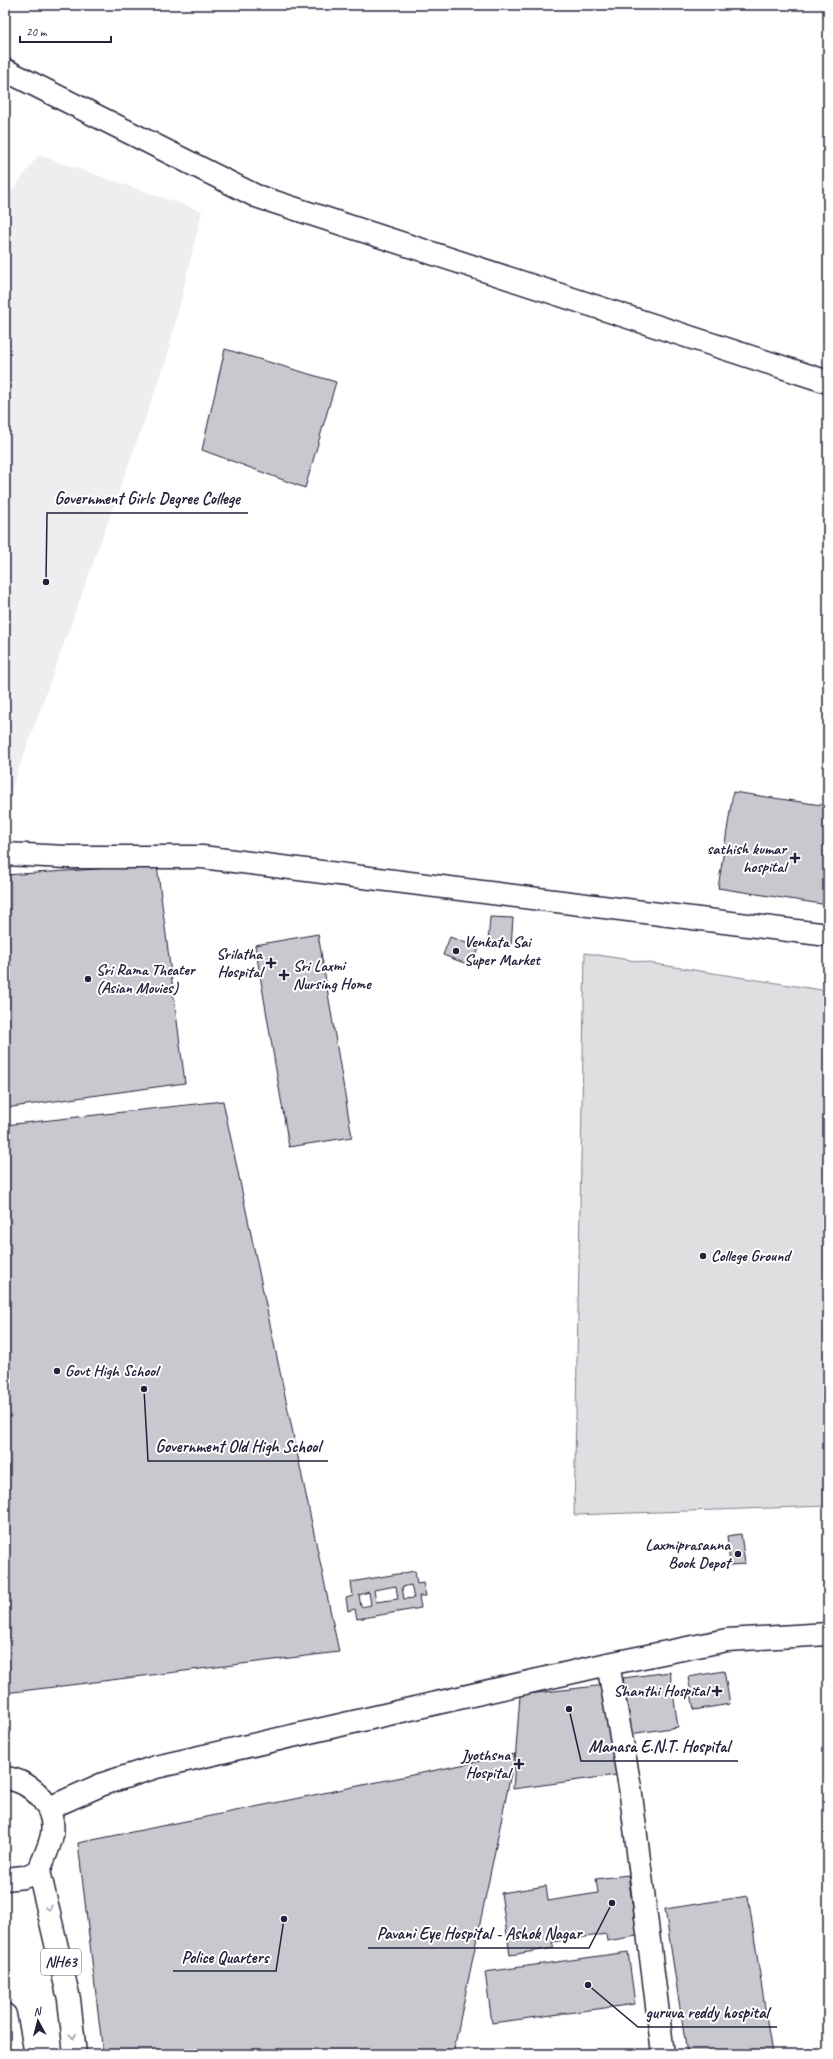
<svg xmlns="http://www.w3.org/2000/svg" width="833" height="2059" font-family="Caveat,sans-serif">
  <style>
    .built { fill: #eeeef1 }
    .green { fill: #dfdfe2; stroke: #80808e }
    .building { fill: #c8c8cf; stroke: #22223b; fill-rule: evenodd }
    .lines { fill: none; stroke-linecap: round; stroke-linejoin: round }
    .minor-casing { stroke: #22223b; stroke-width: 25 }
    .major-casing { stroke: #22223b; stroke-width: 25 }
    .highway-casing { stroke: #22223b; stroke-width: 25 }
    .minor { stroke: #fff; stroke-width: 22 }
    .major { stroke: #fff; stroke-width: 22 }
    .highway { stroke: #fff; stroke-width: 22 }
    .oneway { stroke: #9c9ca7 }
    .poi-dot { fill: #22223b; stroke: #fff; stroke-width: 1.5 }
    .labels { text-anchor: middle; dominant-baseline: central; stroke-width: 4; stroke-linejoin: round; paint-order: stroke }
    .shield { fill: #fff; stroke: #646476; stroke-width: 1 }
    .shield-label { font-size: 15px; font-weight: bold; fill: #22223b }
    .poi-label { font-size: 16px; font-weight: bold; fill: #22223b; stroke: #fff; text-anchor: end }
    .leader { fill: none; stroke: #22223b; stroke-width: 1.5 }
    .callout-dot { fill: #22223b; stroke: #fff; stroke-width: 1.5 }
    .callout-label { font-size: 17px; text-anchor: middle; font-weight: bold; fill: #22223b; stroke: #fff; stroke-width: 4; stroke-linejoin: round; paint-order: stroke }
  </style>
  <rect width="100%" height="100%" fill="#fff"/>
  <filter id="ink" filterUnits="userSpaceOnUse"><feTurbulence type="fractalNoise" baseFrequency=".025" numOctaves="2"/><feDisplacementMap in="SourceGraphic" scale="8" xChannelSelector="R" yChannelSelector="G"/><feConvolveMatrix kernelMatrix="1 2 1 2 8 2 1 2 1" color-interpolation-filters="sRGB"/></filter>
  <g filter="url(#ink)">
    <path class="built" d="M38 155 202 211 167 358 5 807V201Z"/>
    <path class="green" d="M585 953 828 991V1506L574 1515Z"/>
    <g class="building">
      <path d="M225 349 336 382 305 488 202 450Z"/>
      <path d="M733 792 828 806V905L718 888Z"/>
      <path d="M157 865 185 1083 5 1108V875Z"/>
      <path d="M490 917 513 918 511 946 488 944Z"/>
      <path d="M318 934 352 1137 289 1147 255 945Z"/>
      <path d="M450 937 479 948 472 966 443 955Z"/>
      <path d="M223 1101 339 1652 5 1693V1125Z"/>
      <path d="M741 1534 745 1564 730 1565 727 1536Z"/>
      <path d="M415 1571 417 1584 423 1583 426 1596H419L421 1608 357 1619 355 1609 348 1611 346 1598 353 1596 351 1582ZM411 1585 414 1598 404 1599 402 1587ZM396 1586 398 1599 376 1602 374 1590ZM369 1592 371 1605 361 1607 359 1595Z"/>
      <path d="M825 1660H828V1684Z"/>
      <path d="M724 1671 730 1704 694 1710 688 1677Z"/>
      <path d="M670 1672 678 1727 630 1734 623 1678Z"/>
      <path d="M605 1685 616 1775 513 1789 520 1695Z"/>
      <path d="M515 1754 453 2054H103L78 1843Z"/>
      <path d="M628 1875 637 1936 607 1941 606 1934 552 1942 554 1948 510 1955 501 1893 546 1886 548 1901 598 1893 596 1879Z"/>
      <path d="M748 1896 772 2054H687L665 1909Z"/>
      <path d="M628 1952 635 2004 492 2023 485 1972Z"/>
    </g>
    <g class="lines">
      <defs>
        <g id="minor">
          <path d="M5 70 256 196 828 382"/>
          <path d="M5 854 66 857H202L828 935"/>
          <path d="M608 1664 630 1787 663 2054"/>
        </g>
        <path id="major" d="M49 1808 103 1784 156 1767 608 1664 727 1640 828 1634"/>
        <g id="highway">
          <path d="M5 1778C34 1781 59 1810 51 1839 48 1850 43 1860 39 1871L24 1877 5 1879"/>
          <path d="M39 1871 69 1999 75 2054"/>
          <path d="M5 2015 12 2054"/>
        </g>
      </defs>
      <use href="#minor" class="minor-casing"/>
      <use href="#major" class="major-casing"/>
      <use href="#highway" class="highway-casing"/>
      <use href="#minor" class="minor"/>
      <use href="#major" class="major"/>
      <use href="#highway" class="highway"/>
    </g>
    <defs><path id="oneway-chevron" d="M-2-3.5L2.5 0L-2 3.5" fill="none" stroke-width="1.6" stroke-linecap="round" stroke-linejoin="round"/></defs>
    <g class="oneway">
      <use href="#oneway-chevron" transform="translate(49 1908) rotate(76)"/>
      <use href="#oneway-chevron" transform="translate(73 2036) rotate(84)"/>
    </g>
  </g>
  <g class="poi-dot">
    <path d="M793 852h4v4h4v4h-4v4h-4v-4h-4v-4h4z"/>
    <circle cx="456" cy="951" r="4"/>
    <path d="M269 957h4v4h4v4h-4v4h-4v-4h-4v-4h4z"/>
    <path d="M282 969h4v4h4v4h-4v4h-4v-4h-4v-4h4z"/>
    <circle cx="88" cy="979" r="4"/>
    <circle cx="703" cy="1256" r="4"/>
    <circle cx="57" cy="1371" r="4"/>
    <circle cx="738" cy="1554" r="4"/>
    <path d="M715 1685h4v4h4v4h-4v4h-4v-4h-4v-4h4z"/>
    <path d="M517 1758h4v4h4v4h-4v4h-4v-4h-4v-4h4z"/>
  </g>
  <g class="labels">
    <rect class="shield" x="41" y="1949" width="40" height="26" rx="3"/>
    <g class="shield-label">
      <text x="61" y="1962">NH63</text>
    </g>
    <g class="poi-label">
      <text x="786" y="849">sathish kumar<tspan x="786" dy="18">hospital</tspan></text>
      <text x="464" y="942" text-anchor="start">Venkata Sai<tspan x="464" dy="18">Super Market</tspan></text>
      <text x="262" y="954">Srilatha<tspan x="262" dy="18">Hospital</tspan></text>
      <text x="293" y="966" text-anchor="start">Sri Laxmi<tspan x="293" dy="18">Nursing Home</tspan></text>
      <text x="96" y="970" text-anchor="start">Sri Rama Theater<tspan x="96" dy="18">(Asian Movies)</tspan></text>
      <text x="711" y="1256" text-anchor="start">College Ground</text>
      <text x="65" y="1371" text-anchor="start">Govt High School</text>
      <text x="730" y="1545">Laxmiprasanna<tspan x="730" dy="18">Book Depot</tspan></text>
      <text x="708" y="1691">Shanthi Hospital</text>
      <text x="510" y="1755">Jyothsna<tspan x="510" dy="18">Hospital</tspan></text>
    </g>
  </g>
  <path class="leader" d="M46 582L47 513H248M144 1389L148 1461H328M569 1709L581 1761H738M612 1903L589 1948H368M284 1919L276 1971H173M588 1985L638 2027H777"/>
  <g class="callout-dot">
    <circle cx="46" cy="582" r="4"/>
    <circle cx="144" cy="1389" r="4"/>
    <circle cx="569" cy="1709" r="4"/>
    <circle cx="612" cy="1903" r="4"/>
    <circle cx="284" cy="1919" r="4"/>
    <circle cx="588" cy="1985" r="4"/>
  </g>
  <g class="callout-label">
    <text x="147" y="504">Government Girls Degree College</text>
    <text x="238" y="1452">Government Old High School</text>
    <text x="659" y="1752">Manasa E.N.T. Hospital</text>
    <text x="479" y="1939">Pavani Eye Hospital - Ashok Nagar</text>
    <text x="225" y="1963">Police Quarters</text>
    <text x="707" y="2018">guruva reddy hospital</text>
  </g>
  <rect width="833" height="2059" fill="none" stroke="#fff" stroke-width="20"/>
  <rect x="10" y="10" width="813" height="2039" fill="none" stroke="#22223b" stroke-width="1.5" filter="url(#ink)"/>
  <g transform="translate(38 2021) rotate(353)" stroke="#ffffff" stroke-width="3" paint-order="stroke">
  <path d="M0-3L7 15L0 10L-7 15Z" fill="#22223b"/>
  <text y="-6" font-size="11" font-weight="bold" text-anchor="middle" fill="#22223b">N</text>
  </g>
  <path d="M20 36v6h91v-6" fill="none" stroke="#22223b" stroke-width="2"/>
  <text x="26" y="36" font-size="12" fill="#22223b" stroke="#ffffff" stroke-width="3" paint-order="stroke">20 m</text>
</svg>
